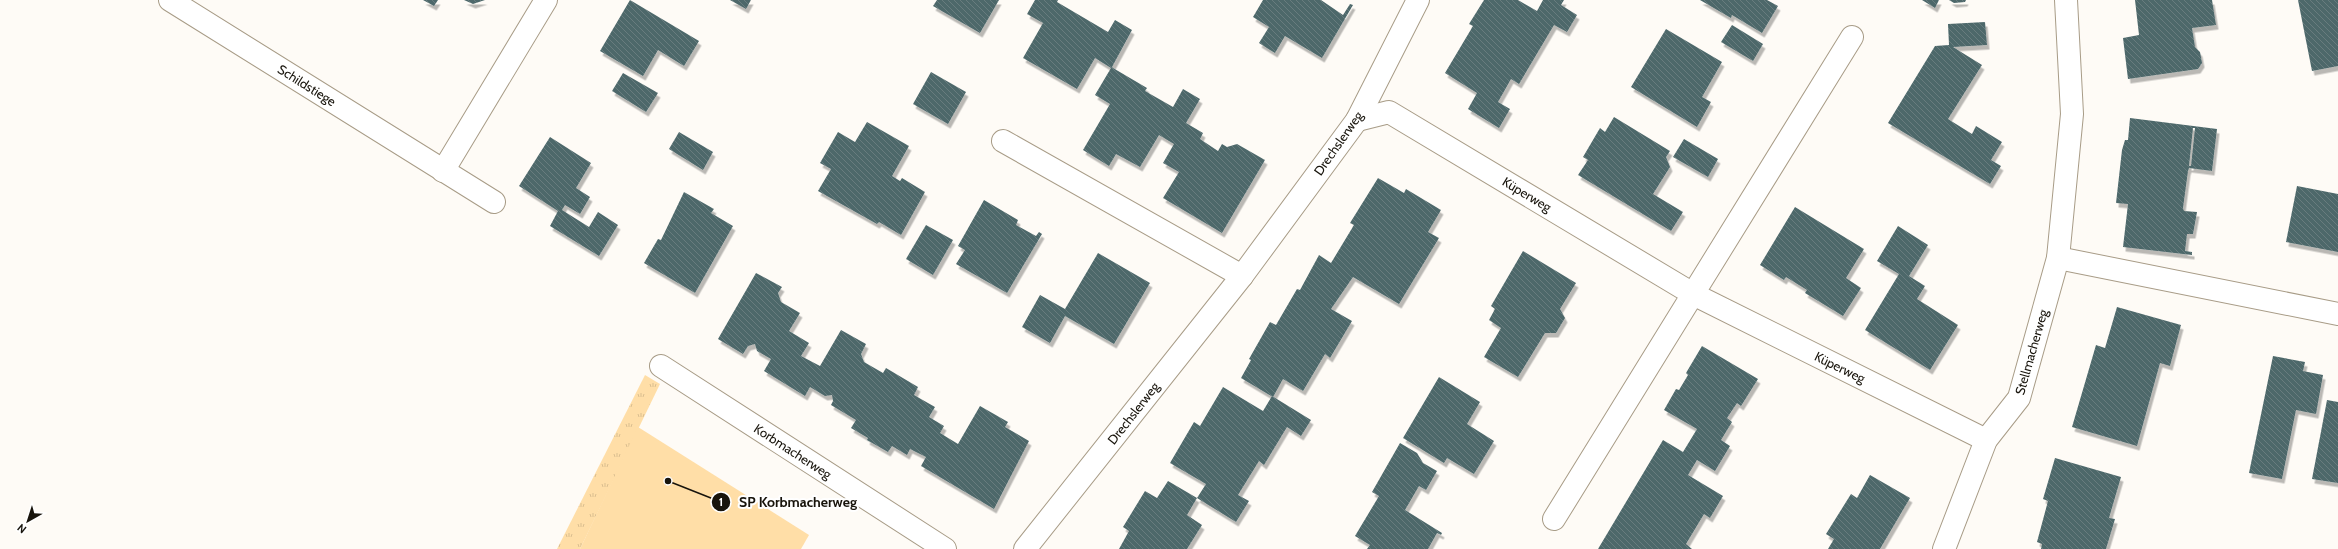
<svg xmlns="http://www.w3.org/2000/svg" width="2338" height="549" font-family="Cabin,sans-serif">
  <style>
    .grass { fill: url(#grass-tufts) }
    .park { fill: #ffdea7 }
    .building { fill: url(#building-back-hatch); fill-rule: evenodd; filter: url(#shadow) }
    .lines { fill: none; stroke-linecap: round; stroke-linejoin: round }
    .street-casing { stroke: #a89c87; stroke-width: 24 }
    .street { stroke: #fff; stroke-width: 22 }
    .labels { text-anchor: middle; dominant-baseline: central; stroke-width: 4; stroke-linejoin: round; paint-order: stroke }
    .street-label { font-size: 13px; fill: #18140c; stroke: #fff }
    .leader { fill: none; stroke: #18140c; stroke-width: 1.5 }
    .callout-dot { fill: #18140c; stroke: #fff; stroke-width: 1.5 }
    .mark-label { font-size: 12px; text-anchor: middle; font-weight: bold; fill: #fff }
    .callout-label { font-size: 14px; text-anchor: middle; font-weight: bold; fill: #18140c; stroke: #fff; stroke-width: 4; stroke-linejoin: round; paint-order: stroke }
  </style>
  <defs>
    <pattern id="grass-tufts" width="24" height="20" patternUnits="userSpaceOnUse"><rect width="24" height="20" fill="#ffdea7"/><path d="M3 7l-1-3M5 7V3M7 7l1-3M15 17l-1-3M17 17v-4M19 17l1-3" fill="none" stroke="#dabe8f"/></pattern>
    <pattern id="building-back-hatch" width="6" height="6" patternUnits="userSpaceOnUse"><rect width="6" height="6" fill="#4d686b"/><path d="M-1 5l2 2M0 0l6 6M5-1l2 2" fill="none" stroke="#687c7e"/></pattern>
    <filter id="shadow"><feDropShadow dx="2.5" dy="4.5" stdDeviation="0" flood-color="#0004"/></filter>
  </defs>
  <rect width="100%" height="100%" fill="#fefbf6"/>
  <path class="grass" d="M645 375 660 384 580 549H557Z"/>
  <path class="park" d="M638 427 809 535 801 549H580Z"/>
  <g class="building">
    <path d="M423 0H438L434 6Z"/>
    <path d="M464 0H485L473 4Z"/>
    <path d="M630 0 699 41 684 66 658 50 643 76 600 51Z"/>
    <path d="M730 0H751L746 9Z"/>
    <path d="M937 0H999L980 33 933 6Z"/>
    <path d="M1035 0H1058L1057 2 1108 32 1115 20 1132 30 1112 67 1113 68 1147 88 1145 91 1173 107 1183 89 1200 99 1186 123 1203 133 1200 139 1218 151 1222 144 1227 147 1237 144 1265 160 1222 233 1163 198 1179 172 1163 163 1174 144 1159 135 1140 167 1116 154 1109 166 1083 150 1110 104 1095 95 1111 68 1095 58 1077 89 1023 58 1043 23 1027 14Z"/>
    <path d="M1263 0H1321L1343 15 1350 4 1353 5 1322 58 1285 36 1275 53 1259 43 1269 27 1253 17Z"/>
    <path d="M1484 0H1518L1537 11 1543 0H1564L1561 5 1577 15 1567 32 1554 25 1519 84 1511 79 1498 102 1510 109 1499 128 1468 109 1477 93 1445 73 1473 26 1469 24Z"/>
    <path d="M1700 0H1767L1778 6 1762 33 1732 15 1731 18Z"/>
    <path d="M1922 0H1939L1935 8Z"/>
    <path d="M1949 0H1966L1965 2 1954 3Z"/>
    <path d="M2135 0H2212L2216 25 2192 28 2195 47 2200 52 2202 63 2198 69 2128 79 2123 38 2139 35Z"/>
    <path d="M2298 0H2338V66L2312 71Z"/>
    <path d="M1985 22 1987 45 1953 47 1982 65 1948 119 1972 134 1976 126 2002 142 1991 160 2001 166 1990 184 1888 123 1935 46 1949 45 1948 24Z"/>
    <path d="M1732 25 1763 44 1753 61 1721 42Z"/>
    <path d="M1666 29 1722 62 1702 97 1711 102 1697 127 1631 87Z"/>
    <path d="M931 72 966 92 948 124 913 104Z"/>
    <path d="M623 73 658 93 646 112 612 91Z"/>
    <path d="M1614 117 1670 151 1666 157 1670 167 1653 194 1683 212 1671 231 1578 175 1588 160 1583 157 1600 128 1605 132Z"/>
    <path d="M2130 118 2217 129 2212 171 2189 168 2188 171 2183 208 2184 211 2197 212 2193 234H2187L2185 251 2192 252V255L2123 247 2128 204 2116 203 2122 150 2125 140H2128ZM2193 128H2195L2191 166H2189Z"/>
    <path d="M867 122 909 146 892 176 900 181 902 178 925 192 901 235 879 222 877 224 818 191 831 169 820 163 838 132 855 142Z"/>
    <path d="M679 132 713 152 703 170 669 149Z"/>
    <path d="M550 137 591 163 576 188 590 197 580 214 565 205 562 210 589 227 598 212 618 225 599 256 550 226 558 211 519 186Z"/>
    <path d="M1684 139 1718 159 1708 177 1673 157Z"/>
    <path d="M1378 178 1404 193 1406 189 1441 210 1428 232 1439 238 1399 304 1353 277 1331 309 1352 321 1330 358 1325 354 1303 391 1283 379 1273 397 1241 378 1251 360 1249 359 1270 322 1276 325 1297 289 1300 290 1319 255 1331 263 1354 225 1350 223Z"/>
    <path d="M2297 186 2338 194V252L2286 242Z"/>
    <path d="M684 192 714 209 711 213 733 226 695 293 644 263 658 239 661 240Z"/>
    <path d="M984 200 1018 220 1016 225 1036 236 1039 232 1042 234 1007 293 956 264 965 250 958 246Z"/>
    <path d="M1795 207 1864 249 1846 278 1861 288 1843 316 1805 293 1807 290 1786 277 1784 280 1760 265Z"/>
    <path d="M926 225 953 240 933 275 906 259Z"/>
    <path d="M1898 226 1928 245 1909 276 1925 286 1917 299 1958 325 1930 370 1865 330 1899 274 1877 261Z"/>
    <path d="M1523 251 1576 283 1560 309 1565 318 1556 333H1545L1518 377 1484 357 1501 328 1489 320 1495 309 1491 306Z"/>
    <path d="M1098 253 1150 283 1114 344 1065 316 1050 343 1022 327 1040 295 1065 309Z"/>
    <path d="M756 273 782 287 778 293 781 302 800 313 789 331 809 343 801 356 820 366 841 330 866 344 861 354 864 362 883 373 886 368 918 387 914 395 935 407 929 417 944 426 940 433 958 444 980 406 1008 422 1005 427 1029 441 994 509 921 466 926 457 910 449 907 455 892 446 888 452 867 440 868 438 851 428 856 420 831 405 833 401 832 395 825 396 810 387 805 396 764 371 771 359 757 351 755 344 748 346 743 354 718 339Z"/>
    <path d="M2117 307 2181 325 2170 366 2160 363 2137 446 2072 427 2096 345 2105 348Z"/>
    <path d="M1702 346 1758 379 1741 406 1737 403 1727 418 1732 422 1721 440 1730 446 1715 471 1697 460 1688 475 1723 496 1710 518 1704 514 1686 544 1692 549H1598L1663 440 1683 452 1697 429 1664 410 1676 389 1679 390 1688 375 1686 373Z"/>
    <path d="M2273 356 2305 362 2303 371 2323 375 2316 414 2296 410 2282 479 2249 473Z"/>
    <path d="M1439 377 1480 402 1467 424 1494 441 1474 474 1447 458 1444 463 1403 438Z"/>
    <path d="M1223 387 1263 411 1272 396 1311 420 1301 436 1287 427 1264 465 1259 461 1238 495 1249 501 1236 522 1197 498 1206 484 1170 463 1194 422 1200 426Z"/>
    <path d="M2327 400 2338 402V483L2312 479Z"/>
    <path d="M1400 443 1417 453 1423 463 1437 471 1426 490 1419 486 1405 510 1442 533 1441 535 1437 533 1428 549H1367L1370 545 1355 536 1379 496 1372 492Z"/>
    <path d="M2055 458 2121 477 2109 518 2115 519 2106 549H2041L2042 544 2037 542 2048 501 2043 499Z"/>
    <path d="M1870 475 1910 498 1880 549H1828L1834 539 1826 534 1851 494 1857 498Z"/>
    <path d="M1168 481 1197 498 1187 515 1202 525 1187 549H1119L1129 531 1123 527 1145 491 1157 498Z"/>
  </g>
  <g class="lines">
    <defs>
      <g id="street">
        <path d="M170 0 494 202"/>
        <path d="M1852 37 1693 294 1986 440"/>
        <path d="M1357 120 1389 112 1693 294 1554 519"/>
        <path d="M1003 141 1242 276"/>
        <path d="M443 171 546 0"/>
        <path d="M2058 258 2338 314"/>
        <path d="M661 366 945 549"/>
        <path d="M1025 549 1242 276 1357 120 1418 0"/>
        <path d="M1944 549 1986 440 2019 398 2058 258 2072 114 2066 0"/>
      </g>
    </defs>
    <use href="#street" class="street-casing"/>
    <use href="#street" class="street"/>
  </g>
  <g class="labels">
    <g class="street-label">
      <text transform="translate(307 85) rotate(32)">Schildstiege</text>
      <text transform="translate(1338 143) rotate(-55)">Drechslerweg</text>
      <text transform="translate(1527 194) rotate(31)">Küperweg</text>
      <text transform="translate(2031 352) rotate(-74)">Stellmacherweg</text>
      <text transform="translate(1840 367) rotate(26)">Küperweg</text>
      <text transform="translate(1133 413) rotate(-52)">Drechslerweg</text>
      <text transform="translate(793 451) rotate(33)">Korbmacherweg</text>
    </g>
  </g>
  <path class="leader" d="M668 481L721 502"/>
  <g class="callout-dot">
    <circle cx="668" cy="481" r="4"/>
    <circle cx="721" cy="502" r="10"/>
  </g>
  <g class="mark-label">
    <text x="721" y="506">1</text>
  </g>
  <g class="callout-label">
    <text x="798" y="507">SP Korbmacherweg</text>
  </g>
  <g transform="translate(28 521) rotate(219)" stroke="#ffffff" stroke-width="3" paint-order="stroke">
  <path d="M0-3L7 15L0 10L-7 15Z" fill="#18140c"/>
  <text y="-6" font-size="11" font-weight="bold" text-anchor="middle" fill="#18140c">N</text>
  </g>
</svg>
